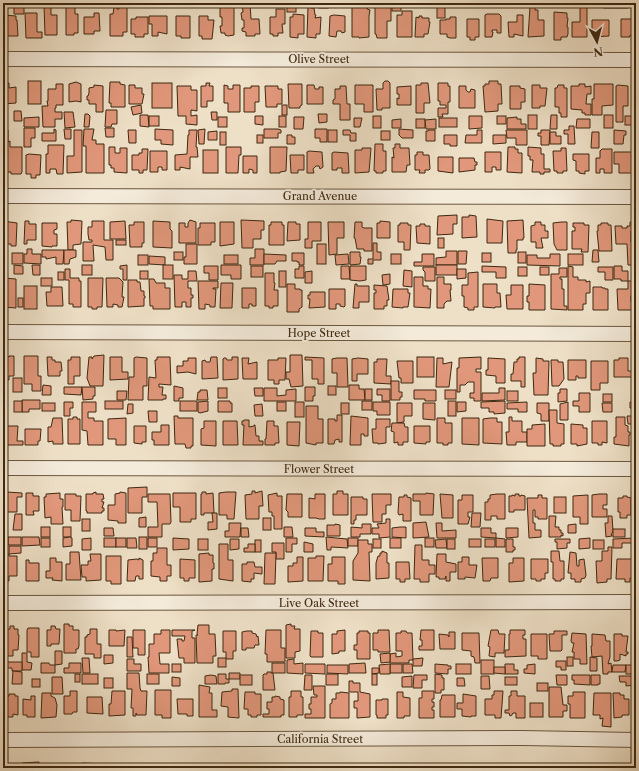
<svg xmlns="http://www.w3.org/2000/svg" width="639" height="771" font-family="'Libre Caslon Text',serif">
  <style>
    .building { fill: #e1977b; stroke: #3e2910 }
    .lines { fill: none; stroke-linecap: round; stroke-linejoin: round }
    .minor-casing { stroke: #6a573e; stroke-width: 16 }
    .minor { stroke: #f4ebdb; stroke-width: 14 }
    .labels { text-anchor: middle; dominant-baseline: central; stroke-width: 3.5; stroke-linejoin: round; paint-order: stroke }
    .street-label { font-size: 11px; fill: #3e2910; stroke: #f4ebdb }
  </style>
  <rect width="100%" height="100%" fill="#eee0c7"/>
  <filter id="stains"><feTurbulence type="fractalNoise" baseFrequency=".005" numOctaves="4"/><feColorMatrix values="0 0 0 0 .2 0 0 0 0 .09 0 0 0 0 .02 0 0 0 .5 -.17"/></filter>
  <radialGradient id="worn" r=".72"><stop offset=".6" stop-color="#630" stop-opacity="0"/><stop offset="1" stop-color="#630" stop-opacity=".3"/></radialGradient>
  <g class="building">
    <path d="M12 3H24V14H14V5H12Z"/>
    <path d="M119 3H140V6L127 5V32H123V36H110V14H113L114 7H117V9H119Z"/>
    <path d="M163 3H172V7H161V4Z"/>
    <rect x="204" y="3" width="14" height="4"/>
    <path d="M242 3H250L251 19H259L260 34H255V36H246V32L242 31V28H244V20H242L241 13 243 12Z"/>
    <rect x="287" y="3" width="9" height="9"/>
    <rect x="319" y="3" width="9" height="5"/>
    <path d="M352 3H372V6H368L367 9 370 10 369 16V37L359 38V37H352Z"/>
    <path d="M375 3H391V21H387V38H377L376 34H375Z"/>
    <rect x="392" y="3" width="9" height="8"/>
    <rect x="437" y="3" width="8" height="15"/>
    <rect x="604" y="3" width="9" height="5"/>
    <path d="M615 3H628V8H614Z"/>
    <path d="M44 5H51V15H57V35H45Z"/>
    <path d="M66 5H75V14H78V33H74V35H66Z"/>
    <path d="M580 5H587V37H572V22H580Z"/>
    <path d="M308 6H311V8H314L315 15H316L315 18 321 17 320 34H316V38L307 37Z"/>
    <path d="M220 7H234V35L228 36 225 35V33H221L220 26H222V17H220Z"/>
    <path d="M530 7H535V10H538V20H544V36L528 37Z"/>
    <path d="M276 9H285V24H282L283 33H278V36H273V34H270V17H276Z"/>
    <path d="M402 11H412V37H397V15H402Z"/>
    <path d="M554 12 567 13V18H568L567 27H568V34L567 37H561V40H554Z"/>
    <path d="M25 13H37V32H42V38H26Z"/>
    <path d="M94 13H99L100 31H94V34H84V17H94Z"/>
    <path d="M293 14 304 15V34H298V38L290 37V17H293Z"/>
    <path d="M487 14H499L501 16V33H497V30H492V32H493L492 37H485V15Z"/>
    <path d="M3 15 16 16V20H17L18 36H3Z"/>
    <path d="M334 15 345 16V32L342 33 341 31H337L336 37 329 36 330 16Z"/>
    <path d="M517 15H523V36L514 34V37H509L508 22H517Z"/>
    <path d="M149 16H167V34L158 32V36H152V24H149Z"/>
    <path d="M176 16H190V38H181V36H176Z"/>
    <path d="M199 16H208V20H214L212 39H202V36H199Z"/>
    <path d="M419 16H422V18H429V22H430L428 34H424V37H415L416 17 419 18Z"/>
    <path d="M136 17H148V34H144V37H135V34H131V19H136Z"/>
    <path d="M450 17H456V38H450L447 37V34H440V20H446V19H450Z"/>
    <path d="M467 19H479V37H475V40H470V37H467Z"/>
    <path d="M621 19H634V35H630V37H621Z"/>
    <path d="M592 20H609V36L592 37Z"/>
    <rect x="28" y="81" width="13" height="23"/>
    <path d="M385 81H388L390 83V108H382V110H377L376 89H383V83Z"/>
    <path d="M489 81H498V84H501L502 104H498V111L485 112 483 86H485V84H489Z"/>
    <path d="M76 82 81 84V102L76 101 69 102V84Z"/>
    <path d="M110 82H120V84L125 85V107H111V103H109Z"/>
    <path d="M3 83H9V88L16 87V103L3 104Z"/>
    <rect x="152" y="83" width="20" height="25"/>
    <path d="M206 83H210L209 86H213V101H207V107H201V86H206Z"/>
    <path d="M421 83H428L430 103H424V113H416V85H421Z"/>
    <path d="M438 83H448V86H450V102H448V114H442L443 117H438V108H446V105H440V101H438Z"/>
    <path d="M56 84H63V105H56V108H55V112H62V119H55V127H43L42 106H48L47 101H48V89H56Z"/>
    <path d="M288 84H302V105L300 106V108H289Z"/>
    <path d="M579 84H585V87L591 86V94H587L586 104H591V115H585V113H582V110L571 109V86H579Z"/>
    <path d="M594 84H613V105L602 106V115H592V99H594Z"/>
    <path d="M94 85 103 86V112H96V104H89V100H87V96H88L89 93V88L94 87Z"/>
    <path d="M129 85H135V88H142V94H144L142 104H129Z"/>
    <path d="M224 85 228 86V89H233V85H240V112H228V103H224Z"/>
    <path d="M307 85H314L315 89H319V87H323V104H307Z"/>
    <path d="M355 85H373V112H364V104H355Z"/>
    <path d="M532 85H540V88H547L545 106H540V108H532Z"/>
    <path d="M558 85H564V88H567V117H561V113H559V107H555V88H557Z"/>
    <path d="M618 85 628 86V106H623V122H616V86Z"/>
    <path d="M177 86H191V90H197V111L191 110V116L197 115V125L186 124V116H178Z"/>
    <path d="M251 86H259V102H255V112H244V88H251Z"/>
    <path d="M265 86H278V89H282V104H277V107H266Z"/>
    <path d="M340 86H346L347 104H350V120H340V104H333V100L335 99V89H340Z"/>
    <path d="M411 86V105H397V98L399 99V94H397V87Z"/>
    <path d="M459 86H466V90L468 92H470L471 89 475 90V108H459Z"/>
    <path d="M510 86H520V88L525 89V102H521V109H510Z"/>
    <path d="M141 105 142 113 133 115 131 107Z"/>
    <rect x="282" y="105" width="5" height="10"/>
    <path d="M106 110H117V124H112L111 127H105Z"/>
    <path d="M14 111H21L22 121H14Z"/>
    <path d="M64 112H73L75 127 65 128Z"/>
    <path d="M211 112H217V120H212Z"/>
    <path d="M85 114H88L90 116 89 127H84Z"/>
    <path d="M318 114H327V122L319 123Z"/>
    <path d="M140 115H148L149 127 140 126Z"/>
    <rect x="528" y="115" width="9" height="14"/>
    <path d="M551 115H557V129H550Z"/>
    <rect x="604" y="115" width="9" height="13"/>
    <rect x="149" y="116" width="10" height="10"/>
    <path d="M255 116H263V125L255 124Z"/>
    <rect x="279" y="116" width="7" height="11"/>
    <rect x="373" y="116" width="8" height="12"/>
    <path d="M469 116H482V128L469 129Z"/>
    <rect x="497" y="116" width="9" height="8"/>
    <rect x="625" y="116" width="10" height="9"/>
    <path d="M39 117V127H24V118Z"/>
    <rect x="218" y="117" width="9" height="10"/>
    <path d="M294 117H304L303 129H294Z"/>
    <path d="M517 117V119H521V124H526V129H507V118Z"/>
    <path d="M354 118H362L360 127H354Z"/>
    <rect x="439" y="118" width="18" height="9"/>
    <path d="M401 119V128H392V120Z"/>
    <rect x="416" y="119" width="9" height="9"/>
    <path d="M436 119V129H426L425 120Z"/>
    <path d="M577 119H590V128H576Z"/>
    <path d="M569 126H574L575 144H568V134H564V130H569Z"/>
    <path d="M24 128H35V138H31V147H24Z"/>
    <path d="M105 128H114V137H106Z"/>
    <path d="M54 129 56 130V141H42V133H54Z"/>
    <path d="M64 129H71V139H65Z"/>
    <path d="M84 129H94L92 140H96V144H104V173H86V146H83Z"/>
    <path d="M155 129 173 130V145L161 144V140H155Z"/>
    <path d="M205 129 204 144H199L198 130Z"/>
    <path d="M264 129H278L281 130V133H278V138H264Z"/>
    <path d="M315 129H327V142H320V138H315Z"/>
    <path d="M399 129 413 130V138H402L399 135Z"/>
    <path d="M3 130H8V142L10 141V147H22V172L21 174H11V172H6L7 147H3Z"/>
    <path d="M74 130H82V172L67 173V156H74Z"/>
    <path d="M128 130H136V143H129Z"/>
    <path d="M189 130H197L196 147H197L198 157H190V169L180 167V170H175V155L187 154 188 135H189Z"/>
    <rect x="328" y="130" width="9" height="12"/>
    <path d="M343 130H350L351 133H356V141H350V135H343Z"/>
    <path d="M428 130H435V141H426V131H428Z"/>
    <path d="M477 130H482V143H465L466 135H477Z"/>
    <path d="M506 130H527V145H516V138H507Z"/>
    <path d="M541 130H550L549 145H541V136H538V133H541Z"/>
    <path d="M614 130 626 131V135H624L623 144H614Z"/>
    <path d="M217 131V140H208V132Z"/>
    <rect x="381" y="131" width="9" height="9"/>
    <rect x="220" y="132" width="6" height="13"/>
    <path d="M550 132H556V136H561V144H550Z"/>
    <path d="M592 132H599V148H591Z"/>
    <rect x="257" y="135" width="6" height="8"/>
    <path d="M287 135H292V137H295V144H287Z"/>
    <path d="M444 135H457V146H450V144H444Z"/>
    <path d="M493 135H506V143L493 144Z"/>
    <path d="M375 144H383V151H386V171H383V173H376V171H374Z"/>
    <path d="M395 144H400V148H409L410 165H407L406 172H392V157L394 158 393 148H395Z"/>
    <path d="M48 145H64L63 174H57L56 169H50V173H46V154H48Z"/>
    <path d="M109 147H115V153H120V148H127V173L114 172V168H111V165H109Z"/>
    <path d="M226 147H241V155H239L238 173H226Z"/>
    <path d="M270 147H287L286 171 280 172V173H270Z"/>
    <path d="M508 147H515V149H518V153H522V173L507 172Z"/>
    <path d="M528 147 541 148V154H544V169H550V172H544V174H540V172H532L533 160H530V156H528Z"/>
    <path d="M362 148H371L369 172 355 173V150H362Z"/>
    <path d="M561 148H566L567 171H563V173H557V171H554L553 151H561Z"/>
    <path d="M142 149H148L147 170H143V173H139V170H132V155H139V153H142Z"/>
    <path d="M602 149H612V173H604V169H600V173H596V158H600V151Z"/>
    <rect x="203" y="150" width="15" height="23"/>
    <path d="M150 151H167V170H162V167H158V172H150Z"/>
    <path d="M309 151 322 152 323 167 320 169 319 166H316L313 169 314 173H307V152Z"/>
    <path d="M334 152 348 153 349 173H342V168H337V170H332V153Z"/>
    <path d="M417 152H423V155H429L430 169 429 170H425V173H419L420 170H415V155H417Z"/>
    <path d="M485 152H501V170H496V167H492V172H485Z"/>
    <path d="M614 152H634L635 173H619V164H614Z"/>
    <path d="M29 154 41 155 40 175H36V178H31V174H26V155Z"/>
    <path d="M573 154H589V171H585V174L579 173V171H576V161L573 160Z"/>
    <path d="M290 155H304V170H298V173H291Z"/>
    <path d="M243 156H257V173H253V170L249 169V173H243Z"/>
    <path d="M438 157H453V173L438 171Z"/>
    <path d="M459 158H474L475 162H477V165H475V170L459 172Z"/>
    <path d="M457 215V224H453V234L437 235 438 216Z"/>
    <path d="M469 215 476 216 477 237 462 238V217H469Z"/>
    <path d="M487 219 503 221 502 243H487Z"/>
    <path d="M71 220 82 221 81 244 73 245V250H68L67 222H71Z"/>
    <path d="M190 220 196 222V243H179V223H185V227H188V223Z"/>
    <path d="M241 220 264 221V230H261V239H253V248H242Z"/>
    <path d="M523 220 524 238H523V240H517V250H516V253H508L507 221Z"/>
    <path d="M3 221 17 223 16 246H11V244H3Z"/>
    <path d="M25 221H29V224H36V240H27V244H24Z"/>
    <path d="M92 221H104V240H113V260H106L105 247 93 245 94 261H83V242H92V240H89L88 234V227H92Z"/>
    <path d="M125 221 126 239H110V222Z"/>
    <path d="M153 221 170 222V229L172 231V248L153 247Z"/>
    <path d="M380 221 390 222V238H377V223H380Z"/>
    <path d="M134 222H144V243H142V247H130L129 225H134Z"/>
    <path d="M220 222H234V244L220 246Z"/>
    <path d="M271 222H282V225H284V245H269V225H271Z"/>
    <path d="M288 222H296V224H300V240L287 241Z"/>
    <path d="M308 222H321V241H312V248H305V239H308Z"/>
    <path d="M328 222H344V238H337V254L329 255Z"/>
    <path d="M355 222H362V227L364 228H372V251H364V249H357L355 238H354Z"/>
    <path d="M535 222H541V225H545V231H548V238H541L543 248H536V242H531V226L535 225Z"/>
    <path d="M561 222H567V250H557L554 244 553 223Z"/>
    <path d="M630 222H636V231H631V242L636 241V265H628L627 244H616L615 226H622V228H627V226H630Z"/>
    <path d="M42 223H57V229L54 230V234H57V246H52V247L42 246Z"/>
    <path d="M200 223H215V242H211V245H198V228H200Z"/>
    <path d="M400 223H408V225H411L410 250H404V242H398V225H400Z"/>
    <path d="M573 223H584V225H589L588 252H581L582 249H572V231H575V227H573Z"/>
    <path d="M601 223H608V225H611L612 251H599L597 231H598V225H601Z"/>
    <path d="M420 224H425V226H430V244L417 243 416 226H420Z"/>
    <rect x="438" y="238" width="6" height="10"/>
    <rect x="116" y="240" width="10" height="5"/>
    <path d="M373 243H377V252H381V260H373V264H368V259H373Z"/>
    <path d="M186 244H197V264H184V257H186Z"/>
    <rect x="317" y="244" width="9" height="20"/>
    <path d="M27 249H32V254H41V264L24 263V254H27Z"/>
    <path d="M255 249H264V265H250V258H255Z"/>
    <path d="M42 250H64L63 264H56V257L46 259V257H42Z"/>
    <path d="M64 250H76V257L70 259 69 264H64Z"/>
    <path d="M593 250H598L599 262H592Z"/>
    <path d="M446 251H457V265H436V258L446 257Z"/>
    <path d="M458 251H467L466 264H458Z"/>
    <rect x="174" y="252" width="9" height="8"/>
    <path d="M350 252H360V257H361L360 264 350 265Z"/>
    <rect x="518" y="252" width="8" height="11"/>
    <rect x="12" y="253" width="11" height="11"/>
    <path d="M292 253H304V265H299V262H297V261H292Z"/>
    <rect x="482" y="253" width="9" height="9"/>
    <path d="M264 254 286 255V261H277L275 264H264Z"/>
    <path d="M348 254 349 264 336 265 335 255Z"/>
    <rect x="391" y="254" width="10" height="10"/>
    <path d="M422 254H434V266H414V262H422Z"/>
    <path d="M550 254H560V266L527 265V255H537V258H550Z"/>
    <rect x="568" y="254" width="15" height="11"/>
    <rect x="138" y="255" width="10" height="10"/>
    <rect x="224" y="255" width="14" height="9"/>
    <path d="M149 256 165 257V265L149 264Z"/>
    <path d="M14 265 23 266V274H14Z"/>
    <path d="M32 265H40V275H33Z"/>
    <rect x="82" y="265" width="10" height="10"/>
    <path d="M127 265V280H123V269H120V266Z"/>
    <rect x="163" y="265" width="10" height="14"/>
    <path d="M221 265H241V279H231V275H221Z"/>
    <rect x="436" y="265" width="21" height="10"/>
    <path d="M204 266H218V280H209V273H204Z"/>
    <rect x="251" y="266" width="12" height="11"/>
    <path d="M299 266H304V278H295V269H299Z"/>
    <path d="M341 266H349L350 279H341Z"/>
    <path d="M350 266H366V280L360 281 350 280Z"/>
    <path d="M482 266 506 267V278H496V272H482Z"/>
    <path d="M568 266 573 267V277H578V280H586V282L590 281V293H586V304H583V310H568Z"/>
    <path d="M614 266H622V271H628V281H621V279H614Z"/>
    <path d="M423 267H435V281H425V272L423 270Z"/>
    <rect x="518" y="267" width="9" height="9"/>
    <rect x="540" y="267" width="9" height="8"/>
    <path d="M598 267H613V280H605V272H598Z"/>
    <path d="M559 268H567V277H560V279H562V289H564V306H567V310L551 309V274H559Z"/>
    <path d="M65 269H70V278H79V281H81V307H73V304H69V280H65Z"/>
    <path d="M457 269H466V278L457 279Z"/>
    <path d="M404 270 412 271V287L403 286Z"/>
    <rect x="140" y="271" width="8" height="8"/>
    <path d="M188 271H196L197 281H188V288H191V295H193V298H191V307H186V302H182V307H175L174 275H182V279H188Z"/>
    <rect x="279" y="271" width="7" height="16"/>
    <path d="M312 271V283H305V272Z"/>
    <rect x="58" y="272" width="6" height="8"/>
    <path d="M478 272V307H474V310H468V308L464 307V296H462V285H468V273Z"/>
    <path d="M265 273H274V283H275L274 290H278V306H273V308H269V306H265Z"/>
    <path d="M390 274V284L383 285 382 275Z"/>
    <path d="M414 277H423V286H428V289H431L430 308 414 307Z"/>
    <path d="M437 277H444V284H451V290H450L451 301H447L444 304V308H437Z"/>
    <path d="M3 278 16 279V308L3 307Z"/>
    <rect x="41" y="278" width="11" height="8"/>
    <path d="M88 278H103L102 307H97V309H92V307H88Z"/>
    <path d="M106 278H119L123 282 122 297H124L122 307H118V305L113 304V307H107Z"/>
    <path d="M149 279H154L156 283H165V288H170V309H153V306H150Z"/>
    <path d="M128 280H137V282H140L141 291H144V296H145V298H144V306L128 307Z"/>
    <path d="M198 281H218V288H213V289H216L215 307H210V305L205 304V309H199Z"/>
    <path d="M628 281H635V296H631V302H635V308H632V310H618L617 289H628Z"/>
    <path d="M221 283H233L232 308H220Z"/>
    <path d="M287 284H295V289H300V290H302V307L299 309V312H287Z"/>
    <path d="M355 284H357V286H369V302H359V308H353Z"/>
    <path d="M483 284H497V293H500L501 307H495V308L483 307Z"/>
    <path d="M529 284 545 285V310H529V302H527V296H529Z"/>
    <path d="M374 285 387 286 389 300H387V306H384V309H374V293H376V290H374Z"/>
    <path d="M511 285H523V309H507L506 295H511Z"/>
    <rect x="24" y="286" width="13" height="23"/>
    <path d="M51 287H62L63 306H47L46 292H51Z"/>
    <path d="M593 287H602V288H605V289H608V310H593Z"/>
    <path d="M242 288H256V306H252V304H249V308H242Z"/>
    <path d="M329 289H345V306L344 307 340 306V304H336V309H329Z"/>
    <path d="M393 289H408V293H410L408 307H403V308L392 307Z"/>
    <path d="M310 292H325V307L309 308 310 299H308V295H310Z"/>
    <rect x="18" y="298" width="5" height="9"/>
    <path d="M104 355 103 386H90L87 378 89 357H92V359L94 356Z"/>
    <path d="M290 355H302L303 386 291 387 289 379H286V372H290Z"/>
    <path d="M3 356 9 357V356H14V376H9V380H3Z"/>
    <path d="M24 356H38V376H41V391H32V384H24Z"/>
    <path d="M47 357H52V360H55V362H61L62 371H60V376H48Z"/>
    <path d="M71 357H80V376H74V384H68V360H71Z"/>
    <path d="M110 357H122V372H128V379L110 380Z"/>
    <path d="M136 357 147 358V386H143V400H128L129 377H134V358Z"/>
    <path d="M157 357H170L171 385 159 384V387H163L162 395H166V399H163V400H148L149 377 156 378 155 360H157Z"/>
    <path d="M211 357H217L218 378 202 379V361L205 360 206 362H210Z"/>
    <path d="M232 357H238V379L223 380V359L224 358H226L227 360H232Z"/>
    <path d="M305 357 324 358V384H318V379H312V360H305Z"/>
    <rect x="417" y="357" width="17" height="20"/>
    <path d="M481 357V369H476V372H481V401H474V398H470V393H474V382H468L465 385H460V392H457V368H459V358Z"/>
    <path d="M519 357H525V387H521V381H511V374H513L514 362H517V359H519Z"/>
    <path d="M188 358H196V374L188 372 177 373V366H183V361H188Z"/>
    <path d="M242 358H249L248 364 257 362V379H243Z"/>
    <path d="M278 358H286L285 380H279V384H274V380H268V360H278Z"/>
    <path d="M337 358H347L348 387H337V373H332V359Z"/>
    <path d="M358 358 368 359V374H357V381H352V359Z"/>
    <path d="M437 358H443V364L452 362 449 387H436Z"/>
    <path d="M488 358 505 359V383H496V376L486 375V370H488Z"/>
    <path d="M536 358 543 359V361H549L548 395H534L533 373H536Z"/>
    <path d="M619 358H628V371H632V377H614V360H619Z"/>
    <path d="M377 359H387L386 376H391V384L374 383V362H377Z"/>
    <path d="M551 360H558V362H563L564 379 559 386H552Z"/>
    <path d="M568 360H586V378H578V376H576V380H568Z"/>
    <path d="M397 361H413V383H401V378H399Z"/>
    <path d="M591 361H608V383H600V390H591Z"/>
    <rect x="13" y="378" width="9" height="14"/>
    <path d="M391 381H399V392H402V397H400V400H391Z"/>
    <path d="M43 385 51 386V395H42Z"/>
    <path d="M349 385H359V389H364L365 400H349Z"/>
    <path d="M174 386 183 388V398H179V401H174Z"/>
    <rect x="328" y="386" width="8" height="9"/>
    <path d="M64 387H82L81 395 64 394Z"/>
    <path d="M82 387H95V396H93V399L83 400Z"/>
    <path d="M305 387H315V396H313V401H305Z"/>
    <rect x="218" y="388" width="9" height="10"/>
    <path d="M254 388H263V396H255Z"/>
    <path d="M264 388H277V396L286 395V390L296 389V401H264Z"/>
    <path d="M499 388H505V400L482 401V393H499Z"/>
    <rect x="365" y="389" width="7" height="11"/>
    <path d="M377 389H390V401H382V395H377Z"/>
    <path d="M560 389H567V401L558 402V393H560Z"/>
    <path d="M200 390H207L208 400H197L198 392H200Z"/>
    <path d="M414 390H436V401H425V399H414Z"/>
    <rect x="445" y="390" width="11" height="9"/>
    <path d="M117 391H127L126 400H117Z"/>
    <rect x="507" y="391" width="11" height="10"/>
    <path d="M579 393H590V412H579V406H573V401H579Z"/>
    <rect x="603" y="394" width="9" height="8"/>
    <path d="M22 400H40V409H29V412H22Z"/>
    <rect x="14" y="401" width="8" height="11"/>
    <rect x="105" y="401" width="18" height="8"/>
    <rect x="180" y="401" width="17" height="10"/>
    <path d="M208 401V411L200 413 198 412V402Z"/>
    <path d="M218 401H230V403H232V412H218Z"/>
    <rect x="362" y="401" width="10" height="9"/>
    <rect x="448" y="401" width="8" height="15"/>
    <path d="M505 401V413L494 414V412H489V408H481V402Z"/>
    <path d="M64 402H73V408H70V416H64Z"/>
    <path d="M82 402H96V412H88V418H94V421H103V445H88L87 431 82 430Z"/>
    <rect x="277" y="402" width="9" height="9"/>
    <rect x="295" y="402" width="9" height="15"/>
    <path d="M373 402H390V415H377V411H373Z"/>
    <path d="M457 402H466V411L457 412Z"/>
    <path d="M527 402V412H518V409H507V403Z"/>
    <path d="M568 402V420H560V404Z"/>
    <path d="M630 402H635V424H628L627 416H632V408H630Z"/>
    <rect x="42" y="403" width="13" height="8"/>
    <rect x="341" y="403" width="8" height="11"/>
    <path d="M397 403H412V416H404V422L397 423Z"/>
    <path d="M423 403H435V420L423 419Z"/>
    <path d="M537 403H549V421H541V414L537 413Z"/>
    <path d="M602 403H612V412H603Z"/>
    <path d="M128 404H133V413L127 414Z"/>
    <path d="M262 404 263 416H255L254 405Z"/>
    <path d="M306 406H318V419H323V443H316V445L306 443Z"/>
    <path d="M549 410H557V423L564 424V444H561V446H553V444H550Z"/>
    <path d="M148 411H157V422H149Z"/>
    <path d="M337 415H342V442H339V439L335 440 334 444H328V419H335V421H337Z"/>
    <path d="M174 416H178V418H193V446H191V448H186L185 444H175Z"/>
    <path d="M351 416 368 418V436H364V434H361V445H350Z"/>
    <path d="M73 417H77V419H80V444H68V419H73Z"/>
    <path d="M509 417H512V421H522V432H527V442H516V445H507L506 432H509Z"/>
    <path d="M616 417H625V425L628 426V432H630V435H629V446L614 444V437H616Z"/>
    <path d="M53 418H62L63 444H53V441L48 442V427H51Z"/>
    <path d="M126 418V445H116V439H108V419Z"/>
    <path d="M437 418H445V423H452V443H448V445H443V443H437Z"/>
    <path d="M462 418H479V445L462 444Z"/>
    <path d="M490 418H497V422H502V444L483 443V419Z"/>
    <path d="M376 419H390V427H386V443L378 444V443H373L372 429H376Z"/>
    <path d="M244 420H249V427L254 426V425H255L256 436H259V441H263V445H243L244 425H242V421H244Z"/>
    <path d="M204 421H216V446L201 445V429L204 428Z"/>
    <path d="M223 421H237L238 445H223Z"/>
    <path d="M267 421H274V426H278L279 443H275V445H265V439H266Z"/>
    <path d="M592 421H607V443L602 442V445H598V443H592Z"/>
    <path d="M287 422H300L299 446 287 445Z"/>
    <path d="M392 423H404L405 427H408V442H403V445H398V442L394 443V432L391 431Z"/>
    <path d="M545 424V446H527V429H532V425Z"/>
    <path d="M571 424 583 425V428H587V444L577 446V444H571Z"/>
    <path d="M161 425H169V445H154V440H152V432H161Z"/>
    <path d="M6 426H18L17 441H23V445H5Z"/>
    <path d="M134 426H146V442H142V444L134 443Z"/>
    <path d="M414 426H430V442H426V444L414 443Z"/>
    <path d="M25 429H41L40 441H38V445H25Z"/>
    <path d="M147 487V497H142V513H128V488Z"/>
    <path d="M252 491H255V493L262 491 263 506H259V519H246L245 495 252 494Z"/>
    <path d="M337 491H343V494H348V515H333V494H337Z"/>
    <path d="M7 492 22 493V497H17V512H5V509H3V501H5V493Z"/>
    <path d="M96 492V494H103L104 499H102V502H104L102 508H104V511H102V513H87V511H86V494H93V493Z"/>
    <path d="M120 492 126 493V523H118V521L108 520V505H115V494L120 493Z"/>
    <path d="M202 492H206V494L213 493 214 513H204V515H201V494H202Z"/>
    <path d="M226 492H236L234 519H227V515H219V493Z"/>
    <path d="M26 493H33V496H39V511H33L34 515H26Z"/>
    <path d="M60 493V499H63V507H62L63 524H51V517L45 518 44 497H46V494Z"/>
    <path d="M173 493H196V519H191V522H180V507H173Z"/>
    <path d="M277 493V496H282V529H274V516H272V512H269L268 495Z"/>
    <path d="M426 493 434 494 433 515H420V501H413V494H426Z"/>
    <path d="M65 494H76V496H81L80 521H71V510H65Z"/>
    <path d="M148 494H170L171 522 170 524H162V537H148V527H158L157 502H148Z"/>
    <path d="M287 494H302V517H288V512L286 510Z"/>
    <path d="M315 494H325V519H319L316 518H309V498L315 499Z"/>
    <path d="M372 494H391V505H386V514H382V522H373Z"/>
    <path d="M440 494 453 495V518H442Z"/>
    <path d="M497 494H505V519H497V516H491V520H485V502H488V499H490V495Z"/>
    <path d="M515 494H519V496H521V495L525 496V510H514V512H509V496H512V495L515 496Z"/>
    <path d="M599 494H607V505H603V509H607V517H592V495Z"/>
    <path d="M404 495H407V497L411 498V521H403V514L399 515 398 513 399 497H404Z"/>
    <path d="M462 495H473V512H468V517H470L468 524H458V500H462Z"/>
    <path d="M538 495H542V498H547V519H538V517H535V510H533V523H535V530H541V537L529 538 527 498H538Z"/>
    <path d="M588 495V524H580V517H573V496Z"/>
    <path d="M623 496H627V497L631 498V515H627V518H620V512H618V498H623Z"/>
    <path d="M351 497H363V499H367V515H356V520H354V524H351Z"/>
    <rect x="554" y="497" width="12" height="16"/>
    <path d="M212 513H217V529L208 530V522H213Z"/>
    <path d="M472 513H481L480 527H471Z"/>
    <path d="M15 514H22V530H13Z"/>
    <path d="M549 516H556L555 527H559V530H561V533H563V536L561 535V537H549Z"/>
    <path d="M608 516H612L613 531 611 535H612V536L606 537 605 523H608Z"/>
    <path d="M146 517V527H139V518Z"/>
    <rect x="263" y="518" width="8" height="12"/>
    <rect x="82" y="519" width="8" height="12"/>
    <path d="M386 519H390V537L379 538V534H372V528H379L377 524 386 523Z"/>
    <path d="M426 522 429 537 413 538V523Z"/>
    <path d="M229 523H241L240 537H225V531H229Z"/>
    <path d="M436 523H442V531L456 530V538H437Z"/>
    <path d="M335 524 340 525V536H327V525H335Z"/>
    <path d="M362 524H371V534H360V537H351V527L362 528Z"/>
    <path d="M576 524V533H568V525Z"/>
    <rect x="41" y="527" width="9" height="10"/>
    <rect x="63" y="527" width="8" height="10"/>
    <path d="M284 527H292L293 537H284Z"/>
    <path d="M400 527H406V538L392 537V528Z"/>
    <path d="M104 528H113L114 536H104Z"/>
    <path d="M241 528H248L249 537H241Z"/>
    <path d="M305 528H316V532H324V537L305 536Z"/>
    <path d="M481 528H491V533H496V538L481 537Z"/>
    <path d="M506 528H518V537L506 538Z"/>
    <rect x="613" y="529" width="12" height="8"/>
    <rect x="8" y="537" width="13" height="8"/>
    <path d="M22 537H39L40 545 22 546Z"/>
    <path d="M70 537 72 538V546L63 547V538Z"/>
    <rect x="139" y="537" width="8" height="12"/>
    <path d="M326 537 347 539 348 548 331 547V550H327Z"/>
    <rect x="41" y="538" width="9" height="9"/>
    <path d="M91 538V550H82V539Z"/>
    <rect x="104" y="538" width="12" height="9"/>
    <rect x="116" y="538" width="10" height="9"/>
    <path d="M127 538H136L137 548H127Z"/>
    <rect x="148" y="538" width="9" height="9"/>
    <path d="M173 538 189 539V549L173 550Z"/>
    <path d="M286 538H297V544H292V552H286Z"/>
    <rect x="348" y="538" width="10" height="8"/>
    <rect x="390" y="538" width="11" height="10"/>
    <rect x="425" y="538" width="9" height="9"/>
    <path d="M496 538 505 539V547H496Z"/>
    <path d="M590 538V548L579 549V539Z"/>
    <path d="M635 538V543H622V548H613V539Z"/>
    <rect x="198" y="539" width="10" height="11"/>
    <path d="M230 539H239V549L230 550Z"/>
    <rect x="373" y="539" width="8" height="9"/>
    <path d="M446 539 447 548H436L435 540Z"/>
    <rect x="447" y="539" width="8" height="10"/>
    <rect x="469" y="539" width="12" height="8"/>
    <rect x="485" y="539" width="10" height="8"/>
    <path d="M506 539H513V547H515V550H513V552H506Z"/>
    <path d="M555 539H570V543H567V548L557 549V542H555Z"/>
    <rect x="255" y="540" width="6" height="12"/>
    <path d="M358 540H368V544H372V552H369L370 581 353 580V561L358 553Z"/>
    <rect x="593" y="540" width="11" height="9"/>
    <path d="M304 542 313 544V552H304Z"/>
    <path d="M272 543H284V559H276V552H272Z"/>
    <path d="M219 544H228V560H233V581L219 579Z"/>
    <path d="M248 544H255V552H244V548H248Z"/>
    <path d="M415 545H422V560H429V565H435V574H429V582H420V579H414Z"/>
    <path d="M3 546H7V554H9V556H17V576H9V581H3Z"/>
    <path d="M9 546H21V553L9 554Z"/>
    <path d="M608 547H612L611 579H607V582L597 583 596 561H602V551H608Z"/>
    <path d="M157 548H167V565H171V576H167V581H160V577L151 576V561H153V553H157Z"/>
    <path d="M382 551 387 553V563H389V578L376 579V563L378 556H380V553H382Z"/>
    <path d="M551 551H559L560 561H564V579H561V581H555V579H553V562H551Z"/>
    <path d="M70 552H79L81 580H66V564H70Z"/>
    <path d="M570 552 576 553 577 566H579V560L584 559 586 575 585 578 581 579V582H575V579H571V573H568Z"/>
    <path d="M209 553V555H213V563H214V569H212V581L199 582V554Z"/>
    <path d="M265 553H276L275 584H264Z"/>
    <path d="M90 554H101V580L86 581V577H82L81 565H88V561H91Z"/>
    <path d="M437 554H446V562L456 564V572H450V581H446V576L445 579H439V577H436Z"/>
    <path d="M106 556H121V584H111V581H106Z"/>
    <path d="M316 556H324L323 581H308V558H316Z"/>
    <path d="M297 557H303V581L288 582V566H293V563H297Z"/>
    <path d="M332 557H345V584H338V581H328V564H332Z"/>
    <path d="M462 557H469V565H477L475 578 465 577V579H458V562H462Z"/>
    <path d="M50 558H56V562H62V581L52 580 53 578H46V571H50Z"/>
    <path d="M139 558 143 560V579H139V576H136L135 581H127L128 560 137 559 139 560Z"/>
    <path d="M482 558H498V578H491L490 581H483Z"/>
    <path d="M513 558H524V581L509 582V563H513Z"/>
    <path d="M180 559 195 560V578H189V581H184V578H180Z"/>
    <path d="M531 559H548V573H545V579H541V581H536V579H531Z"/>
    <path d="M617 559H635V578H630V582H625V579H616Z"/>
    <path d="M26 560H29V563H39V581H26Z"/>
    <path d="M247 562H254L255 567H262V574L254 573V579H251V582L242 581V564H247Z"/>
    <path d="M396 562H409L410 579H405V582H400V579H396Z"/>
    <path d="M64 624H69V626H73V630H79V646L78 649H76V653H64Z"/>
    <path d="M291 624V626H295L294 629H300V651L295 652V658H286V625Z"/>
    <path d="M198 625H209V634H215L216 656H213V663H197L196 635H198L197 634Z"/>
    <path d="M10 626H14V629H18V635H19L18 650H13V656H4L3 630 10 629Z"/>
    <path d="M51 626H55L56 629H60L59 644H51V646H47V630H51Z"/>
    <path d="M28 628H39V657H31V652H27V630Z"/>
    <path d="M90 629H97V644H101V658H94V654H85V637H87V635L90 634Z"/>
    <path d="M109 630H116V631L125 630 124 646H109Z"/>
    <path d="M133 630H145V655H138V648H133Z"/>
    <path d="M161 630H170V653H159L160 664H169V673H149L148 657H149V644H154V634H161Z"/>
    <path d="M172 630H195L192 631V638H195V663H184V658H179L177 639H182V641H184L185 636H172Z"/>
    <path d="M266 630H281V648H285V662H267V654H265Z"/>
    <path d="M345 630V651H339V653L332 654V634H337V631Z"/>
    <path d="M378 630H389L390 652H378V650H373V633H378Z"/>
    <path d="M421 630H434V650H419V646H422V640H420Z"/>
    <path d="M491 630H498L499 634H505L504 653H495V657L489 656 490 647 488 646Z"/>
    <path d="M510 630H525V635H523V639H526V656L505 657V650H509V634H510Z"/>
    <path d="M223 631H236V651H233V659H226V652H223Z"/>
    <path d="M247 631H252V633L256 634 257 637 258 636 259 645H255L254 648H246V650H242V632Z"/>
    <path d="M311 631H318V633H323V657H311L310 656Z"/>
    <path d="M359 631H368V633H370V659H357V650H354V645H357V633H359Z"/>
    <path d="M401 631H406L407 633H412L413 660H409V663H390V654L396 653V657L402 656V651H396V633H401Z"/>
    <path d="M554 631H567V635H562V650L561 651H550L549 634H554Z"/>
    <path d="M449 632H455V649H440L439 634 448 635 449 637Z"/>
    <path d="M462 633H479L480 663H475L474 657 471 656V651L462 650Z"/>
    <path d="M572 633 586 634 587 664H580V659H574V652H572L574 643H572L571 641Z"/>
    <path d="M531 634H547V659H538V656H531Z"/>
    <path d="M592 634 605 635 606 641H610V657L608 664 611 663 612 672H608V674H603L602 656 592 657 591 646H592Z"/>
    <path d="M614 634H622V636H628L626 652H628V654H626V656L620 654V660L617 661H614Z"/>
    <path d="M127 637H132L133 657H127Z"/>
    <path d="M55 651H62V664L55 665Z"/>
    <path d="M22 653H27V662L32 663 31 670H22Z"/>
    <path d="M390 653V662L381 663 380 654Z"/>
    <path d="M104 655H113V663L104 664Z"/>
    <rect x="567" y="657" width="6" height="9"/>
    <path d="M590 657 597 658V671H590Z"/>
    <path d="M82 658H89L90 673H83Z"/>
    <rect x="218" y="658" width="8" height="9"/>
    <path d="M423 658 422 666H413V659Z"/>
    <path d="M127 659H134V664H141V671H127Z"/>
    <path d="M294 659V664L303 663V674L287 673V660Z"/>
    <rect x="481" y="660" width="13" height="14"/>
    <path d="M556 661H566V670H561V667H556Z"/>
    <path d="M5 662H22V671H12V668H5Z"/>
    <path d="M41 663H49L50 665H55V673H41Z"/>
    <path d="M69 663H81V673H64V668H69Z"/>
    <rect x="272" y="663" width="13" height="10"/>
    <path d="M365 663 366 673H349V664Z"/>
    <rect x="172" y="664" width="9" height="8"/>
    <path d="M305 664H325V674L305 673Z"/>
    <rect x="390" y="664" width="12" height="9"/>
    <path d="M390 664V674H380L379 665Z"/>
    <path d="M403 664H412L413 673H403Z"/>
    <path d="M435 664 448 665V666H451V669H448V674L435 673Z"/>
    <rect x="456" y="664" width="15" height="10"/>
    <path d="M505 664H514V670H518V674H505Z"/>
    <path d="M535 664V674L524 673V669H527V665Z"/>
    <path d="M327 665H348V674L327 673Z"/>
    <path d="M613 665H626L625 672H612Z"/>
    <rect x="626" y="665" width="9" height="9"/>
    <path d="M494 667H505V674L494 673Z"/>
    <path d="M372 668H379V673L372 674Z"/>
    <path d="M13 671 22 672V684H12Z"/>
    <path d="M267 672H271V673H273L275 690H263V675L264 674H267Z"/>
    <path d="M127 673H139L140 688 141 691H147L146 715H137L136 713V716H133V708H131L132 689H127Z"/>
    <path d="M229 673H240V679H229V683H225V684H218V674H226V679H229Z"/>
    <rect x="75" y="674" width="5" height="8"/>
    <rect x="82" y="674" width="16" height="10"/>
    <rect x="147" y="674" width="12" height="10"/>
    <rect x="326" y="674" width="12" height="11"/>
    <rect x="372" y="674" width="5" height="11"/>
    <path d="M435 674 442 675V678H444V690H441V693H435Z"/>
    <path d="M211 675 216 676 217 684H205V676Z"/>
    <rect x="240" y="675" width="12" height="10"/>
    <path d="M305 675H312V690H304Z"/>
    <path d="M414 675H427V680H422V688H413Z"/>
    <path d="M556 675H567V685H557Z"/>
    <path d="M572 675H590V685L574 684V680H572Z"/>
    <path d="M591 675H600V684H598V685H591Z"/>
    <path d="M412 676V687H402V677Z"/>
    <path d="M481 676H489L490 689H481Z"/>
    <path d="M619 676H635V685L626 686V682H620Z"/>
    <path d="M52 677H62L63 694H52Z"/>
    <path d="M172 677 180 678V686H172Z"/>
    <rect x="505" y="677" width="12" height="8"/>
    <rect x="104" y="678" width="9" height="10"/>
    <path d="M457 678H464L465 686H457Z"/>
    <rect x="32" y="679" width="8" height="8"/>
    <path d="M349 681H353V683H360V692L370 694V717L357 718V708H354V701H358V692H349Z"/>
    <rect x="537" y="683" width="11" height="8"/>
    <path d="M199 685 210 687 209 693H212V710H217V717H199Z"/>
    <path d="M313 686H325V718H305V714H311V709H309V704H311V697H317V695H314Z"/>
    <path d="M549 687H561L563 705H567V711H563V717H549Z"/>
    <path d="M232 689H238L239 718 228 717V707L221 706 222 692 232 691Z"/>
    <path d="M155 690H171V718H162V715H155Z"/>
    <path d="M70 691H77V712H73L72 714H64V696H70Z"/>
    <path d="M112 691H125V715L109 716V704H111Z"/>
    <path d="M291 691H301V697H303V715H297V717H289V697H291Z"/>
    <path d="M422 691H434V699H432V702H434V707H432V710H434V718H419V698H422Z"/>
    <path d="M494 691H503L501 718H495V715H485V699H492V695H494Z"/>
    <path d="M511 691H517V696H525V718H516V713H513L512 715 510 716 509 713H505V710H509V696H511Z"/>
    <path d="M245 692H255V694H261V715H257V717H251V715H248V709H244Z"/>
    <path d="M340 692 349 693V718H330V704L332 703V699H336V693H340Z"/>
    <path d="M397 692H403V697L410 698V716H404V718H397Z"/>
    <path d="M573 692H585V718H570V704H568V696H573Z"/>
    <path d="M42 693H51V696L55 698 57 705 56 717 41 718Z"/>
    <path d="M594 693H611V727L602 726 603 718 600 719V715H593Z"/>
    <path d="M613 693H620V695H624V699H629V715H622V717L614 718Z"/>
    <path d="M9 694H15V696H18V715L13 714V717H7V714H3V696H9Z"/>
    <path d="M463 694 476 696V716H471V717L462 716V709H457V703H463Z"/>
    <path d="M442 695H455V717H440V700H441Z"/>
    <path d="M31 696H35V717H27V715H23V699L31 700Z"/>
    <path d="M275 696 280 697V699L284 700V715H281V717H263V714H269V709H267V702H272V697H275Z"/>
    <path d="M87 697H102L103 714 87 713Z"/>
    <path d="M177 699H193V716H187V714H178Z"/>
    <path d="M382 699H388V715H386V718H377V715H376V700H382Z"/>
    <rect x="530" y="703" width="13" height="14"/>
    <path d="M39 762V768L22 767V763Z"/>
    <path d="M82 763 103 764V768H82Z"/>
    <path d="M149 764H159V767L166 768H149Z"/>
    <path d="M144 765H146V768H127V766Z"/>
  </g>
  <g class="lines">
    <defs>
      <g id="minor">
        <path d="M3 59 636 60"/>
        <path d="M3 196 636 197"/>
        <path d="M3 332 636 334"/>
        <path d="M3 468 636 469"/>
        <path d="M3 603 636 602"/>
        <path d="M3 740 522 738 636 740"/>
      </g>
    </defs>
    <use href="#minor" class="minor-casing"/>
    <use href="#minor" class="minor"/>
  </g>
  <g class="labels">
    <g class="street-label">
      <text x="319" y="59">Olive Street</text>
      <text x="320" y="196">Grand Avenue</text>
      <text x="319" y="333">Hope Street</text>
      <text x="319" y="469">Flower Street</text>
      <text x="319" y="603">Live Oak Street</text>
      <text x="320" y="739">California Street</text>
    </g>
  </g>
  <rect width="639" height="771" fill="none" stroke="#eee0c7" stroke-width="16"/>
  <rect x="4" y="4" width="631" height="763" fill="none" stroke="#3e2910" stroke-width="2"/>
  <rect x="8" y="8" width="623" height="755" fill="none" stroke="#3e2910"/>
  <g transform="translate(597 42) rotate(173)" stroke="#f4ebdb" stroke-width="3" paint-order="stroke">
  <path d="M0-3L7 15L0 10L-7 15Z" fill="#3e2910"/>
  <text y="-6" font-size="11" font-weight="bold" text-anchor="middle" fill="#3e2910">N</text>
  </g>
  <rect width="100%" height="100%" filter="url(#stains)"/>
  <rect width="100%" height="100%" fill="url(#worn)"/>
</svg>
